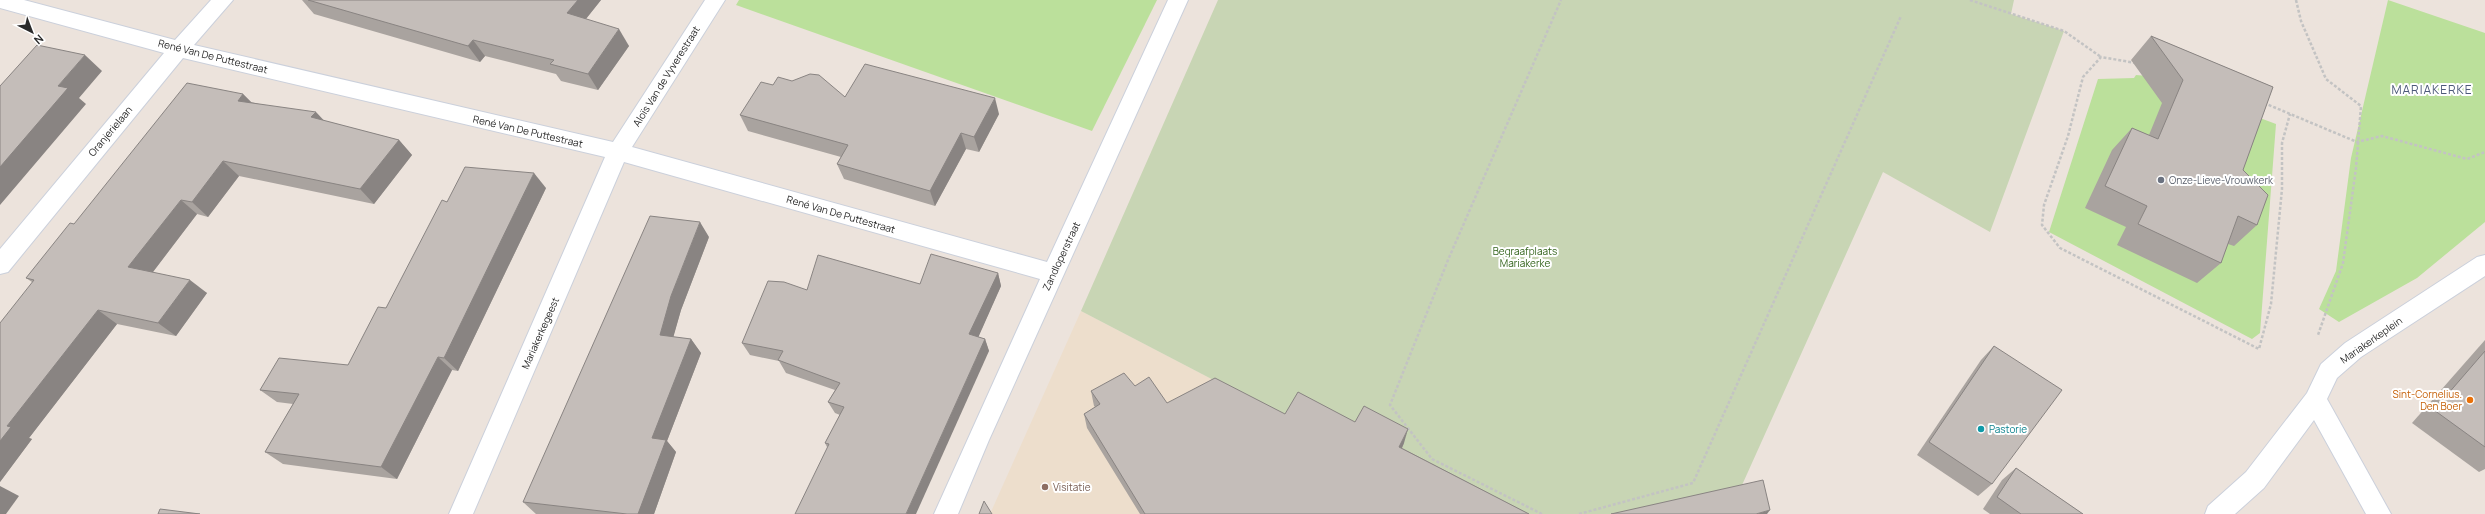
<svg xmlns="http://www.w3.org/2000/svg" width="2485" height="514" font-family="Manrope,sans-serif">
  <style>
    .education { fill: #eddecc }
    .green { fill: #bbe09b }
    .cemetery { fill: #c8d5b4 }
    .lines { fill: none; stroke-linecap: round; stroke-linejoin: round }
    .minor-casing { stroke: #cbd0db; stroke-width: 2 }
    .path { stroke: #c3c3c3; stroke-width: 2.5; stroke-dasharray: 3 2; stroke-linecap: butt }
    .minor { fill: #fff; fill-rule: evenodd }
    .wall { fill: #a9a39f }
    .shaded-wall { fill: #898482 }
    .building { fill: #c4bdb9; stroke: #898482 }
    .worship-dot { fill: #6b7280; stroke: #fff; stroke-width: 1.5 }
    .food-dot { fill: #e8710a; stroke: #fff; stroke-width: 1.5 }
    .culture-dot { fill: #0f9aa8; stroke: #fff; stroke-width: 1.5 }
    .education-dot { fill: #8d6e63; stroke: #fff; stroke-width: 1.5 }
    .labels { text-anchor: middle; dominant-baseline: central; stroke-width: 4; stroke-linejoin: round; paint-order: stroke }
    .street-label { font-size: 10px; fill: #2a2a2a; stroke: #fff }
    .worship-label { font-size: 10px; fill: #5b616d; stroke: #fff; text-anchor: start }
    .park-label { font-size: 10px; fill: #34641d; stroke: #fff }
    .food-label { font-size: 10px; fill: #c56008; stroke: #fff; text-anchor: end }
    .culture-label { font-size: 10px; fill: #0d838f; stroke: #fff; text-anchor: start }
    .education-label { font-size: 10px; fill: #785e54; stroke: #fff; text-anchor: start }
    .quarter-label { font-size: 12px; letter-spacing: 1px; fill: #4c5979; stroke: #fff }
  </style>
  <rect width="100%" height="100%" fill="#ece3dc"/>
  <path class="education" d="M1081 311 1294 422 1459 514H990Z"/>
  <g class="green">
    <path d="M739 0H1157L1092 131 736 5Z"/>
    <path d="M2388 0 2485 33V222L2417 278 2339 322 2319 309 2336 271 2351 158Z"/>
    <path d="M2136 75 2148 76 2276 124 2260 333 2252 339 2049 232 2098 79 2134 78Z"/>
  </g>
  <path class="cemetery" d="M1218 0H2014L2011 14 2064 31 1990 232 1883 172 1729 514H1459L1294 422 1081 311Z"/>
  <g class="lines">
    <defs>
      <g id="minor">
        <path d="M0 0H24L175 40 211 0H233L194 45 613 142 705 0H725L632 147 1047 262 1168 0H1188L989 440 958 514H934L1040 279 624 162 473 514H449L605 157 183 58 8 272 0 274V249L164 53 0 8Z"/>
        <path d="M2485 255V276L2361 357 2337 378 2327 399 2391 514H2366L2314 420 2264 488 2235 514H2205L2208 506 2246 472 2307 393 2321 364 2345 343 2477 257Z"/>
      </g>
    </defs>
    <use href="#minor" class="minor-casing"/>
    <g class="path">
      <path d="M1970 0 2064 31 2101 57"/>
      <path d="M2296 0 2301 21 2326 79 2361 106 2356 168 2343 263 2318 335"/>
      <path d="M2136 63 2101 57 2083 77 2068 136 2044 205 2042 225 2060 248 2259 349 2271 304 2282 189V143L2290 114"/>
      <path d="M2264 103 2357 142 2382 136 2467 159 2485 152"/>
      <path d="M1542 514 1432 459 1390 405 1448 260 1561 0"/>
      <path d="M1579 514 1693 483 1901 16"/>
    </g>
    <use href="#minor" class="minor"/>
  </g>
  <g class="wall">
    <path d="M302 0H601L586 19 629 46 598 90 561 81 556 74 485 56 480 62 314 14Z"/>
    <path d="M2151 36 2273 87 2243 170 2257 225 2234 246 2228 244 2221 263 2197 283 2117 245 2126 227 2085 208 2112 150 2132 128 2149 135 2162 103 2131 60Z"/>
    <path d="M773 85 845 97 999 114 979 152 966 149 935 206 844 179 837 164 841 157 748 131 740 115Z"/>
    <path d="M243 94 251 102 399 140 412 155 374 204 239 176 208 217 197 214 153 272 207 293 176 336 117 324 29 438 32 439 0 482 32 282 26 278 74 224Z"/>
    <path d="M546 188 458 371 452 370 397 479 283 464 265 452 293 404 277 402 260 390 348 365 386 308 447 202Z"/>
    <path d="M709 237 681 310 673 337 691 339 701 353 667 441 676 452 654 514H536L523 502Z"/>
    <path d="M998 273 1001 286 978 337 985 339 989 351 827 447 825 443 840 415 835 413 828 402 835 390 786 373 779 361 750 355 742 343 807 290 920 284Z"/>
    <path d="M2485 340V469L2479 472 2412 423Z"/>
    <path d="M1994 346 1992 484 1978 496 1917 455 1981 360Z"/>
    <path d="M1135 386 1167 403 1285 414 1355 422 1404 443 1402 448 1529 514H1140L1087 428 1084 414 1095 407 1094 406 1091 391Z"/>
    <path d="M2016 468 2083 514H1990L1983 509 2002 480Z"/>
  </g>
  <g class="shaded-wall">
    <path d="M578 0H601L577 30 567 13Z"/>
    <path d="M619 29 629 46 598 90 588 74Z"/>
    <path d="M473 40 485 56 480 62 468 46Z"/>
    <path d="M85 55 102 71 79 98 86 104 0 205V167L58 86Z"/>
    <path d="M243 94 258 109 238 101Z"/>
    <path d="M995 98 999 114 979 152 974 137Z"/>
    <path d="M316 112 330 127 311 117Z"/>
    <path d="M961 133 966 149 935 206 930 191Z"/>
    <path d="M399 140 412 155 374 204 360 189Z"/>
    <path d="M223 161 239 176 208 217 192 202Z"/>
    <path d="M534 173 546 188 458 371 444 358Z"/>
    <path d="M181 200 197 214 146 281 128 267Z"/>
    <path d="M700 222 709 237 681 310 670 349 660 335 671 296Z"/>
    <path d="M998 273 1001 286 974 347 969 334Z"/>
    <path d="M190 280 207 293 176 336 158 323Z"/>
    <path d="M98 310 117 324 29 438 32 439 0 482V441L7 426Z"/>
    <path d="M691 339 701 353 667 441 676 452 654 514H638L652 438Z"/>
    <path d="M985 339 989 351 916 514H906Z"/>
    <path d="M438 357 452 370 397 479 381 467Z"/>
    <path d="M1408 429 1404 443 1396 461 1399 447Z"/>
    <path d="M0 486 19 496 6 514H0Z"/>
    <path d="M1770 510 1767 514H1756Z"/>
  </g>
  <g class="building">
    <path d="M308 0H578L567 13 619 29 588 74 550 64 554 60 473 40 468 46Z"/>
    <path d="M2151 36 2273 87 2243 170 2268 195 2257 225 2238 216 2221 263 2138 224 2147 206 2105 186 2132 128 2158 139 2183 80Z"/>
    <path d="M37 45 85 55 58 86 68 88 0 167V86Z"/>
    <path d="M865 64 995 98 974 137 961 133 930 191 837 164 848 145 740 115 761 82 773 85 778 77 792 81 810 74 819 75 845 97Z"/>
    <path d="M187 83 243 94 238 101 316 112 311 117 399 140 360 189 223 161 192 202 181 200 128 267 190 280 158 323 98 310 7 426 11 427 0 441V323L34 280 26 278 70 223 74 224Z"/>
    <path d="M465 167 534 173 444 358 438 357 381 467 265 452 299 394 260 390 279 358 348 365 378 307 386 308 442 200 447 202Z"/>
    <path d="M650 216 700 222 671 296 660 335 691 339 652 438 666 440 638 514H627L523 502Z"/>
    <path d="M931 254 998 273 969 334 985 339 906 514H795L829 444 825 443 844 407 828 402 840 383 778 360 783 351 742 343 768 281 784 282 807 290 818 255 920 284Z"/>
    <path d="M1994 346 2062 390 1992 484 1929 442Z"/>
    <path d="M2485 351V447L2434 410Z"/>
    <path d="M1124 373 1135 386 1149 377 1167 403 1215 378 1285 414 1298 392 1355 422 1364 406 1408 429 1399 447 1529 514H1145L1084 414 1100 404 1091 391Z"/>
    <path d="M2016 468 2083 514H2021L1997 497Z"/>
    <path d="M1763 480 1770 510 1756 514H1611Z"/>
    <path d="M984 501 992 514H979Z"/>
    <path d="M160 509 200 514H158Z"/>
  </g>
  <circle class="worship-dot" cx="2161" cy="180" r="4"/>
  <circle class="food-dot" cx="2470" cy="400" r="4"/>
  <circle class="culture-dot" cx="1981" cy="429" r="4"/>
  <circle class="education-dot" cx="1045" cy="487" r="4"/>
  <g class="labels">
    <g class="street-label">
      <text transform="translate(213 56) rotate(14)">René Van De Puttestraat</text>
      <text transform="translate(666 76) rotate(-58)">Aloïs Van de Vyverestraat</text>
      <text transform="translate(110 131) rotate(-50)">Oranjerielaan</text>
      <text transform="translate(528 131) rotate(13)">René Van De Puttestraat</text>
      <text transform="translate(841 214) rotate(16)">René Van De Puttestraat</text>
      <text transform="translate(1061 256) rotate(-65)">Zandloperstraat</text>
      <text transform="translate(540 333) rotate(-66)">Mariakerkegeest</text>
      <text transform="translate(2371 340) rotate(-35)">Mariakerkeplein</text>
    </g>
    <g class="worship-label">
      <text x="2169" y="180">Onze-Lieve-Vrouwkerk</text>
    </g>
    <g class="park-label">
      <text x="1525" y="251">Begraafplaats<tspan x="1525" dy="12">Mariakerke</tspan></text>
    </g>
    <g class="food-label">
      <text x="2462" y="394">Sint-Cornelius.<tspan x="2462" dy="12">Den Boer</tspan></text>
    </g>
    <g class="culture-label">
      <text x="1989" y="429">Pastorie</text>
    </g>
    <g class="education-label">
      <text x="1053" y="487">Visitatie</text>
    </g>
    <g class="quarter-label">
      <text x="2432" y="89">MARIAKERKE</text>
    </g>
  </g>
  <g transform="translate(32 32) rotate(138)" stroke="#ffffff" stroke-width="3" paint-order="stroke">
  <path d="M0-3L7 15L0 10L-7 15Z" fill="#2a2a2a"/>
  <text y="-6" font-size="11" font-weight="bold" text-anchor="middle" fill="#2a2a2a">N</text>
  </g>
</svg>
